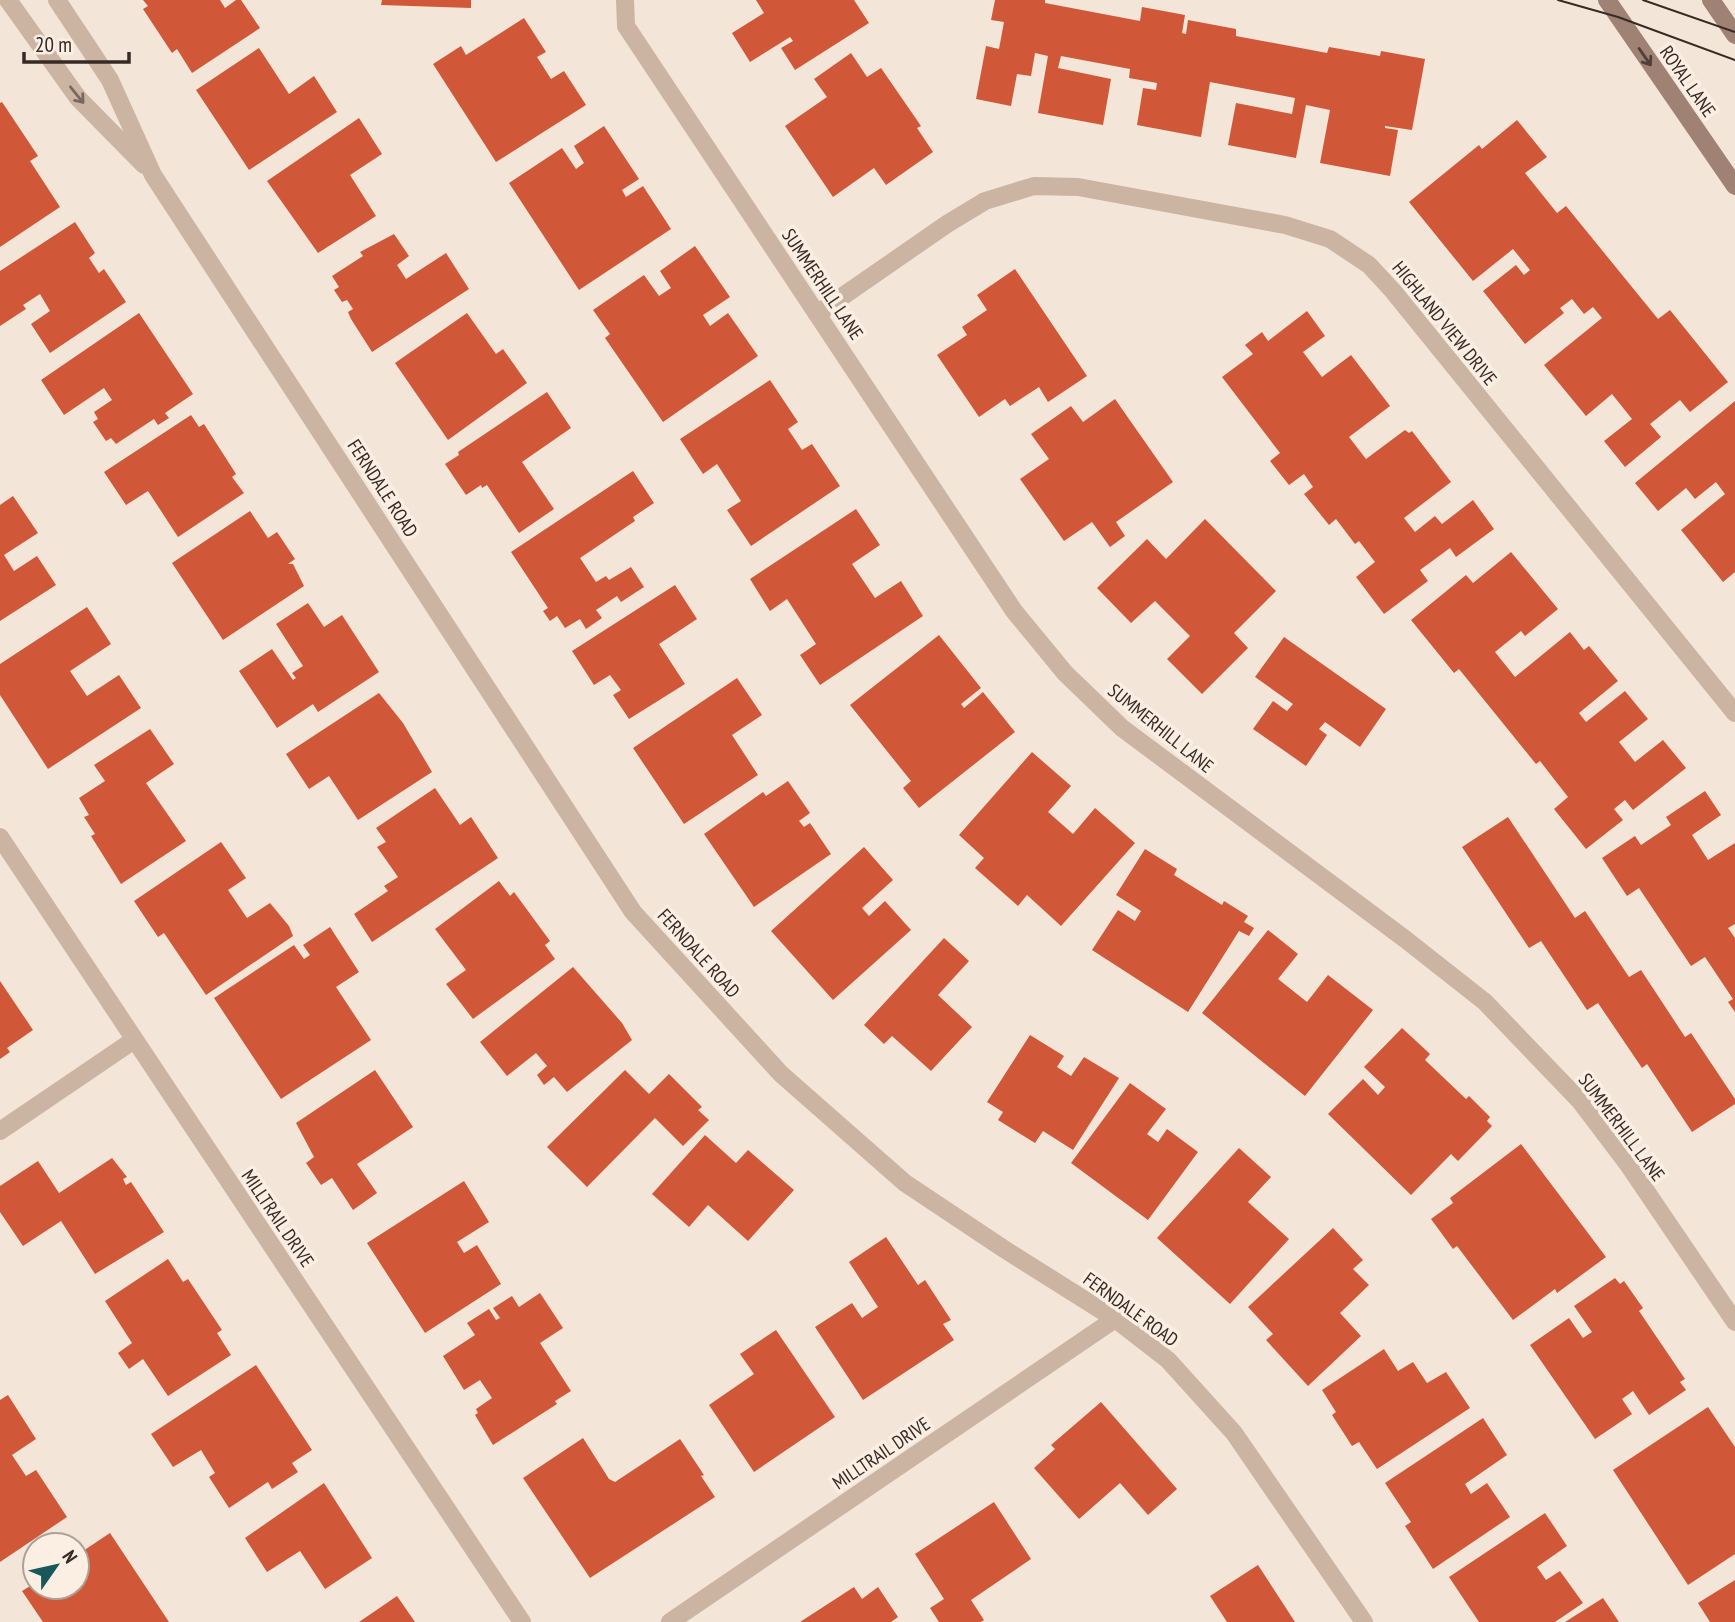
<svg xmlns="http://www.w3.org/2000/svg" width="1735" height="1622" font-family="'PT Sans Narrow',sans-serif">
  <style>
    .building { fill: #d05839 }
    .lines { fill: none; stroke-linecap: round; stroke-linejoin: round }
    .minor { stroke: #ccb4a3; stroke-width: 18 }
    .tertiary { stroke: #ccb4a3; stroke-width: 18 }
    .secondary { stroke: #9f8274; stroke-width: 18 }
    .tram { stroke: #362a25; stroke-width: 2 }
    .oneway { stroke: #504039 }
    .oneway2 { stroke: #7a685e }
    .labels { text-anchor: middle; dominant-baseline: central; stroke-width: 7; stroke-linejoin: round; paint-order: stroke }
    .street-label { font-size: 19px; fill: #362a25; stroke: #fbefe4 }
  </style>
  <rect width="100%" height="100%" fill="#f3e5d7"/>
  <g class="building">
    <path d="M143 0H220L225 8 236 0H241L260 28 192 73 177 49 172 53 143 9 148 6Z"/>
    <path d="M382 0H471V8L381 5Z"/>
    <path d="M756 0H854L869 23 795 70 781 48 793 41 790 37 750 62 732 33 764 13Z"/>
    <path d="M995 0H1045V3L1140 21 1142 7 1185 15 1182 33 1186 34 1188 20 1236 29V36L1327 53 1329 47 1380 56 1381 51 1425 59 1412 130 1385 126V128L1398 130 1390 176 1320 163 1330 110 1306 105 1296 158 1228 145 1236 103 1292 114 1295 98 1210 82 1201 137 1137 125 1143 88 1156 90 1157 83 1129 78 1130 69 1061 56 1058 68 1111 79 1103 125 1038 113 1048 56 1035 53 1031 76 1017 74 1011 106 976 99 986 46 999 49 1004 22 991 20Z"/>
    <path d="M524 18 546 52 537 57 551 79 564 71 586 105 496 162 433 64 461 46 466 55Z"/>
    <path d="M259 48 289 94 314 76 337 112 249 170 196 90Z"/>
    <path d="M851 53 867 77 881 68 921 126 917 128 933 152 886 185 874 168 833 197 785 126 827 97 814 79Z"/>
    <path d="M2 102 38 156 30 161 60 207 0 247V103Z"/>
    <path d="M359 118 382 154 350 175 376 216 318 253 267 181Z"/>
    <path d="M1517 120 1547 157 1525 173 1557 213 1566 206 1658 319 1670 310 1728 382 1690 412 1680 400 1650 424 1661 437 1625 467 1604 441 1632 419 1612 394 1586 416 1544 365 1602 318 1593 307 1584 314 1572 299 1560 308 1564 313 1525 344 1483 291 1516 265 1524 275 1530 270 1513 249 1473 281 1409 202 1479 145 1482 149Z"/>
    <path d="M604 126 639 179 622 190 626 197 643 186 671 229 579 290 509 183 562 148 576 169 584 163 574 146Z"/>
    <path d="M75 222 95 253 89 258 99 273 104 269 126 302 50 353 31 324 50 311 40 294 23 305 26 309 0 326V271Z"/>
    <path d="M394 234 409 256 397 265 406 279 446 253 469 289 372 352 351 319 348 312 353 309 347 300 342 302 334 290 339 287 332 276 363 256 360 252Z"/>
    <path d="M695 246 730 297 703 315 710 326 728 313 758 356 663 422 605 338 610 334 593 310 644 275 659 296 671 288 660 271Z"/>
    <path d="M1015 269 1087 376 1048 402 1039 387 1010 406 1005 399 979 417 937 355 967 335 962 327 987 310 977 295Z"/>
    <path d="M1307 311 1325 336 1303 352 1322 377 1351 355 1390 406 1349 437 1366 459 1405 430 1409 433 1412 431 1451 482 1404 518 1415 532 1435 516 1442 524 1473 500 1494 529 1456 557 1450 548 1420 570 1428 581 1384 614 1356 577 1375 562 1359 541 1355 544 1336 519 1329 525 1304 494 1313 487 1304 474 1289 485 1270 461 1280 453 1222 377 1253 354 1245 345 1262 332 1268 341Z"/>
    <path d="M139 313 193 394 165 413 169 418 158 425 154 419 116 444 111 438 106 441 93 422 98 419 94 412 112 400 104 388 64 415 41 380Z"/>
    <path d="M467 313 496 354 503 349 527 383 448 440 395 363Z"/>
    <path d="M770 380 798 422 788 429 802 450 812 444 840 486 751 546 727 510 741 501 717 464 703 474 680 439Z"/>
    <path d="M547 392 571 428 522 462 554 509 519 533 487 485 482 488 481 485 466 495 445 464 459 455 458 452Z"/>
    <path d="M1115 399 1173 482 1116 522 1125 536 1110 547 1092 522 1064 541 1020 479 1049 459 1031 434 1071 406 1083 422Z"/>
    <path d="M1735 401V572L1723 582 1681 530 1725 494 1716 482 1695 499 1686 488 1658 511 1635 483Z"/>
    <path d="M191 415 199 427 204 424 236 474 232 477 244 493 178 537 148 491 126 505 104 472Z"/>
    <path d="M633 471 654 503 633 517 635 521 580 558 596 582 606 576 609 580 631 567 644 587 621 602 617 596 596 610 602 618 586 629 580 619 565 628 557 616 550 621 543 611 548 608 511 552Z"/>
    <path d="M13 496 38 533 4 555 14 571 37 556 56 585 0 621V505Z"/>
    <path d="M856 509 880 545 852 564 875 598 901 581 923 616 820 685 800 655 816 644 787 599 770 611 750 579Z"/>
    <path d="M250 511 268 538 277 532 295 559 288 564H293L304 586 223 640 172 563Z"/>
    <path d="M1205 519 1276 591 1234 633 1248 648 1202 694 1167 659 1190 636 1155 601 1131 623 1097 588 1147 539 1166 559Z"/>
    <path d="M1511 552 1558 609 1525 636 1521 631 1495 652 1515 677 1570 632 1584 650 1589 646 1618 681 1579 713 1586 722 1625 691 1648 719 1619 742 1635 762 1663 740 1686 768 1633 810 1625 800 1614 809 1623 820 1586 849 1554 809 1568 797 1540 761 1536 764 1459 669 1454 673 1411 620 1466 575 1473 583Z"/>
    <path d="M675 585 697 619 659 644 685 684 629 719 613 695 621 690 610 675 594 685 572 651Z"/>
    <path d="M308 603 324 627 342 615 379 672 318 712 313 704 277 728 239 671 272 649 293 680 296 678 292 673 303 666 276 624Z"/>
    <path d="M87 607 111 644 70 671 87 696 119 675 141 708 48 769 0 695V664Z"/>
    <path d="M939 635 981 688 961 704 964 708 983 692 1015 732 919 808 903 788 911 781 850 705Z"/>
    <path d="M1284 637 1386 709 1360 747 1325 722 1319 729 1327 735 1306 766 1253 729 1273 701 1287 711 1293 704 1255 677Z"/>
    <path d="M737 678 762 715 732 735 758 775 684 824 633 748Z"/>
    <path d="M379 693 403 723 432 772 358 820 329 776 309 789 286 754Z"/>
    <path d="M150 729 174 764 146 783 186 841 121 884 91 836 95 834 84 817 89 815 79 798 105 781 94 765Z"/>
    <path d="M1032 752 1071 786 1048 812 1073 834 1095 808 1135 843 1061 926 1027 895 1018 906 975 868 984 858 959 835Z"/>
    <path d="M788 781 810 813 799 821 804 827 810 823 831 854 754 907 704 834 763 792 766 796Z"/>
    <path d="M435 788 460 825 471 817 498 858 372 942 354 914 388 891 384 886 398 877 377 847 386 842 376 828Z"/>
    <path d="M1705 791 1721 815 1692 835 1708 860 1735 843V924L1728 928 1735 938V1012L1728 1002 1733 999 1705 957 1691 966 1639 888 1627 896 1602 858 1635 836 1641 845 1671 825 1666 817Z"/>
    <path d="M1508 817 1575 918 1585 911 1629 977 1641 970 1685 1037 1691 1033 1735 1099V1104L1692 1132 1647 1064 1642 1068 1598 1003 1587 1010 1541 941 1529 948 1462 847Z"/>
    <path d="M221 842 246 878 228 890 247 918 270 903 289 926 293 936 206 995 164 933 158 937 134 901Z"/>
    <path d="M864 847 893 880 862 908 869 916 885 901 911 930 833 1000 771 931Z"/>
    <path d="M1145 849 1177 869 1174 875 1222 905 1224 901 1248 916 1244 922 1254 928 1249 936 1239 931 1188 1012 1092 950 1118 910 1135 921 1141 911 1116 895Z"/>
    <path d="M499 881 510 896 514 892 550 941 545 945 555 959 473 1019 446 984 466 970 435 929Z"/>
    <path d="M330 927 359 972 336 987 371 1040 281 1099 214 998 294 945 304 959 310 955 303 945Z"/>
    <path d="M1268 930 1298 954 1278 979 1307 1002 1328 975 1373 1010 1305 1096 1202 1013Z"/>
    <path d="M944 938 969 961 938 995 972 1027 931 1071 892 1036 884 1044 864 1025Z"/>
    <path d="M573 967 622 1023 632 1040 567 1092 554 1077 544 1085 537 1075 547 1066 536 1053 507 1076 480 1042Z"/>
    <path d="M0 981 33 1030 7 1048 10 1052 0 1059Z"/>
    <path d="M1402 1028 1430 1054 1425 1060 1466 1099 1469 1096 1490 1117 1487 1121 1492 1126 1458 1161 1451 1154 1411 1195 1328 1114 1363 1079 1378 1095 1385 1087 1364 1067Z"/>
    <path d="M1030 1035 1064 1056 1057 1067 1071 1076 1084 1057 1119 1078 1073 1150 1043 1131 1035 1143 998 1120 1003 1112 987 1102Z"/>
    <path d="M375 1070 413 1127 357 1164 377 1193 353 1210 332 1178 321 1185 306 1163 314 1157 296 1123Z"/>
    <path d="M625 1070 649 1094 669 1074 702 1107 698 1110 709 1120 683 1146 655 1118 587 1187 547 1147Z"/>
    <path d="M1130 1083 1166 1109 1147 1134 1158 1142 1167 1129 1198 1152 1148 1220 1071 1163Z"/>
    <path d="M705 1135 736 1163 748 1150 794 1190 748 1241 708 1205 689 1227 652 1194Z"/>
    <path d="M1521 1144 1606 1257 1557 1293 1555 1289 1513 1320 1457 1246 1453 1249 1431 1219 1453 1203 1450 1198Z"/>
    <path d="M1239 1148 1271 1177 1248 1202 1289 1239 1230 1304 1157 1238Z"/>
    <path d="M112 1158 127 1177 123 1179 126 1185 131 1182 164 1232 95 1274 61 1221 23 1246 0 1212V1186L38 1161 59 1193Z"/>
    <path d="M464 1181 489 1222 457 1242 464 1253 477 1245 501 1284 425 1333 367 1243Z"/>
    <path d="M1333 1228 1363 1260 1353 1269 1369 1285 1340 1313 1361 1336 1308 1386 1266 1340 1273 1334 1248 1307Z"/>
    <path d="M886 1237 918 1285 925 1280 951 1320 943 1324 954 1340 863 1400 815 1327 852 1303 862 1318 878 1307 849 1262Z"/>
    <path d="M168 1259 183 1282 188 1279 222 1330 217 1333 231 1355 168 1396 143 1359 129 1369 118 1353 132 1343 105 1301Z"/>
    <path d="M1615 1278 1620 1284 1624 1281 1643 1308 1639 1311 1685 1379 1680 1382 1686 1390 1649 1415 1633 1391 1622 1399 1632 1414 1595 1439 1530 1345 1569 1318 1583 1338 1592 1332 1574 1306Z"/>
    <path d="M540 1293 563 1328 540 1343 571 1391 555 1401 557 1404 493 1445 475 1415 478 1413 476 1409 492 1398 480 1380 464 1390 443 1356 475 1335 467 1323 489 1309 496 1320 500 1318 493 1308 512 1296 519 1307Z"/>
    <path d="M776 1330 835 1417 754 1472 709 1405 754 1374 740 1354Z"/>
    <path d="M1384 1349 1398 1371 1413 1362 1427 1383 1446 1372 1470 1408 1377 1469 1359 1442 1352 1446 1332 1415 1336 1412 1322 1390Z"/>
    <path d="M256 1365 312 1450 292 1463 298 1472 272 1489 268 1482 229 1508 209 1477 215 1473 201 1450 173 1467 151 1434Z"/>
    <path d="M8 1395 36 1439 12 1455 26 1476 36 1470 67 1517 0 1562V1400Z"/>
    <path d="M1101 1402 1177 1489 1148 1515 1120 1483 1079 1519 1034 1468 1055 1449 1051 1445Z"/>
    <path d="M1708 1407 1735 1447V1554L1688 1585 1613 1470Z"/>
    <path d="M1483 1418 1507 1455 1465 1484 1471 1494 1487 1483 1510 1517 1433 1569 1405 1526 1411 1522 1385 1483Z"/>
    <path d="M583 1438 609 1479 615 1482 680 1439 704 1475 701 1476 715 1497 590 1578 523 1478Z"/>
    <path d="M324 1483 372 1558 325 1589 300 1551 267 1572 245 1538Z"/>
    <path d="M994 1502 1031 1559 971 1600 984 1620 981 1622H939L930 1608 944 1599 915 1554Z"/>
    <path d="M1545 1513 1567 1546 1537 1567 1546 1580 1560 1571 1583 1603 1555 1622H1479L1449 1577Z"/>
    <path d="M110 1533 169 1622H43L22 1591 35 1583V1587H77V1555Z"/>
    <path d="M1258 1565 1295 1622H1227L1210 1596Z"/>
    <path d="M1735 1580V1622H1710L1698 1603Z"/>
    <path d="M854 1587 862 1599 878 1587 898 1617 891 1622H800Z"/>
    <path d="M397 1596 415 1622H359Z"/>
    <path d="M1603 1598 1619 1622H1565Z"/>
  </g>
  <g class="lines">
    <g class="minor">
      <path d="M625 0 626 26 1014 611 1065 673 1122 728 1405 939 1485 1002 1580 1101 1627 1163 1735 1322"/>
      <path d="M817 314 947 224 985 201 1034 186 1078 187 1285 225 1330 239 1369 265 1393 291 1735 713"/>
      <path d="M0 837 522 1622"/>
      <path d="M0 1131 134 1040"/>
      <path d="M670 1622 1115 1319"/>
    </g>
    <g class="tertiary">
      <path d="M8 0 78 98 144 165"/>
      <path d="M57 0 110 80 153 175 633 912 781 1074 905 1183 1004 1249 1115 1319 1168 1360 1234 1433 1364 1622"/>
    </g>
    <g class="secondary">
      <path d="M1607 0 1735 186"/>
      <path d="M1711 0 1735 35"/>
    </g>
    <g class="tram">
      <path d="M1558 0 1618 17 1735 60"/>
      <path d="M1643 0 1735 32"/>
    </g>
  </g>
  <defs><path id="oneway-shaft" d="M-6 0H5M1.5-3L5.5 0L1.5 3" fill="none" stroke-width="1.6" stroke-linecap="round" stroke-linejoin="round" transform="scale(1.75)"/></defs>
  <use class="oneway" href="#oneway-shaft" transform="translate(1645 57) rotate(55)"/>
  <use class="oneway2" href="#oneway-shaft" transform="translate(77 95) rotate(51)"/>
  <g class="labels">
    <g class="street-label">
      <text transform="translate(1688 81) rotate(55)">ROYAL LANE</text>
      <text transform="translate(823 284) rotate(56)">SUMMERHILL LANE</text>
      <text transform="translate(1445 323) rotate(51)">HIGHLAND VIEW DRIVE</text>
      <text transform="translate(383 488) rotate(57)">FERNDALE ROAD</text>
      <text transform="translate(1161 728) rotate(39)">SUMMERHILL LANE</text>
      <text transform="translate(699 953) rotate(48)">FERNDALE ROAD</text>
      <text transform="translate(1622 1127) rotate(53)">SUMMERHILL LANE</text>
      <text transform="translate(278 1218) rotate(56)">MILLTRAIL DRIVE</text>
      <text transform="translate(1131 1309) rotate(36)">FERNDALE ROAD</text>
      <text transform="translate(881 1453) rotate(-34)">MILLTRAIL DRIVE</text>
    </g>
  </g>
  <g transform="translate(56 1566) rotate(56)"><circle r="33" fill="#fbefe4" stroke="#aca098" stroke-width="2"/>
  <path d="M0-5L12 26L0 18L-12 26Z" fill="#18585a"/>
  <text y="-10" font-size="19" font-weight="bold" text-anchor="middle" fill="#362a25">N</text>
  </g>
  <path d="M24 52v10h105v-10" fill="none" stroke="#362a25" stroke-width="3.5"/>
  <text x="35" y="52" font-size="21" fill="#362a25" stroke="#fbefe4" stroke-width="5" paint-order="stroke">20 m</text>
</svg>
